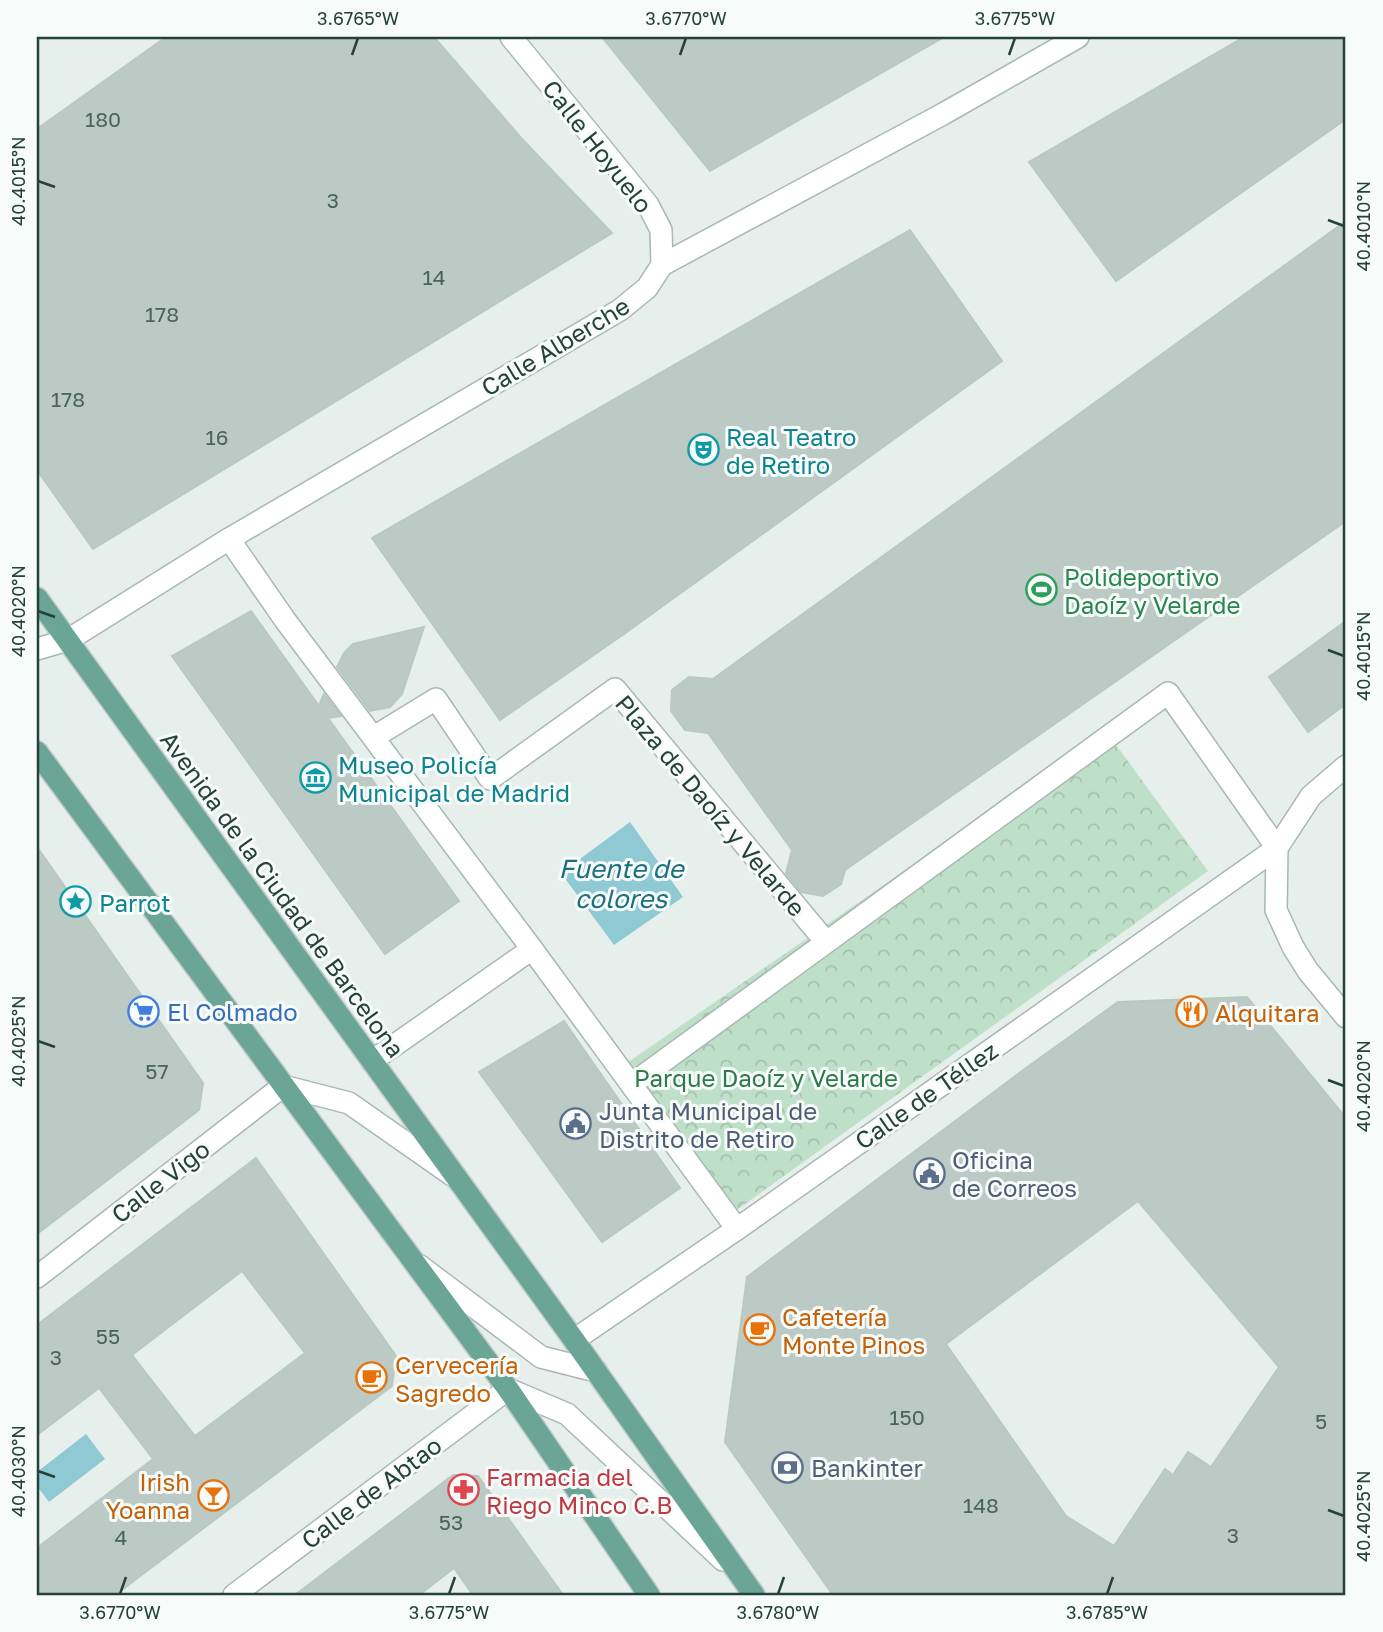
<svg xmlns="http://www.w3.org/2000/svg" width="1383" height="1632" font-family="'Golos Text',sans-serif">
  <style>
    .forest { fill: url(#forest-crowns) }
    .water { fill: #8ec9d4 }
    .building { fill: #bbcac4; stroke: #b8c9c2; stroke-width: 2; fill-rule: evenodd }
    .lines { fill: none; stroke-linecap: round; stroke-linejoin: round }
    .minor-casing { stroke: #a8b8b2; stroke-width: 24 }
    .major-casing { stroke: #c2cac8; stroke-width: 24 }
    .minor { stroke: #fff; stroke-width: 21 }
    .major { stroke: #6aa596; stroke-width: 21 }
    .ticks { fill: none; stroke: #24423a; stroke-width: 2.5 }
    .labels { text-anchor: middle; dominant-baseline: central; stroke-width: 6; stroke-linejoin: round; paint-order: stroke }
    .number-label { font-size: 21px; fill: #4a645c }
    .street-label { font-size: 24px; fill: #24423a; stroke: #f7fbf9 }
    .culture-label { font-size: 24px; fill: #0d838f; stroke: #f7fbf9; text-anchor: start }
    .leisure-label { font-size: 24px; fill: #27864d; stroke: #f7fbf9; text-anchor: start }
    .shop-label { font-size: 24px; fill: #366cbe; stroke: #f7fbf9; text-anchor: start }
    .food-label { font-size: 24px; fill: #c56008; stroke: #f7fbf9; text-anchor: start }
    .park-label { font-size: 24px; fill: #2d7a4b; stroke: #f7fbf9 }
    .service-label { font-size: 24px; fill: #4e5e75; stroke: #f7fbf9; text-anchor: start }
    .health-label { font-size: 24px; fill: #be3a42; stroke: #f7fbf9; text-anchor: start }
    .water-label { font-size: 26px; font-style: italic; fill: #1c6f80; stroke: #f7fbf9 }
    .neatline { fill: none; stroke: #24423a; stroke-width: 2.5 }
    .ticks-label { font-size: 18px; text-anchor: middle; fill: #24423a }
  </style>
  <defs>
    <pattern id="forest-crowns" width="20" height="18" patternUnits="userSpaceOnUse" patternTransform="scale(1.75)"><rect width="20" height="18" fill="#bfe0c8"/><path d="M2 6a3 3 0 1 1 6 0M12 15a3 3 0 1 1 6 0" fill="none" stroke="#a4c1ad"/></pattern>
  </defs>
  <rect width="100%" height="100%" fill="#e6efeb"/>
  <path class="forest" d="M1106 731 1208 871 734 1212 627 1063Z"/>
  <g class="water">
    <path d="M630 822 683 897 614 945 561 873Z"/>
    <path d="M86 1434 105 1459 49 1502 37 1486V1472Z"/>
  </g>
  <g class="building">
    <path d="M166 37H434L522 139 612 233 93 549 37 470V129Z"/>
    <path d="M602 37H944L710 171Z"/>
    <path d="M1244 37H1346V119L1116 281 1029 162Z"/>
    <path d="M1346 221V521L845 870 841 884 823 896 801 892 786 873 792 850 708 733 685 730 671 711 672 690 689 677 713 679Z"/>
    <path d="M910 230 1002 361 624 634 500 720 372 538Z"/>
    <path d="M251 611 319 706 324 694 341 716 328 718 459 901 385 954 172 656Z"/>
    <path d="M1346 621V704L1308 732 1269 677Z"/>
    <path d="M424 627 402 694 390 707 370 711 337 667 344 653 353 644Z"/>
    <path d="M37 847 203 1083 199 1110 37 1234Z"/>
    <path d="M1247 997 1346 1118V1595H833L725 1442 747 1277 1026 1068 1118 1002ZM1138 1201 1279 1367 1211 1467 1188 1452 1173 1475 1165 1469 1114 1546 1066 1516 946 1344Z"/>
    <path d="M564 1021 680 1188 602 1242 479 1072Z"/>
    <path d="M256 1158 396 1356 392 1386 115 1595H37V1548L153 1459 99 1388 37 1435V1325ZM242 1271 305 1353 195 1436 132 1355Z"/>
    <path d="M453 1475 478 1476 563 1595H473L454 1568 419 1595H295Z"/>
  </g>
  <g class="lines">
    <defs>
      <g id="minor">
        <path d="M511 37 648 205 661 230 662 265"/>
        <path d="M229 539 285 620 532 949 737 1229"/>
        <path d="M37 649 68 640 229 539 620 310 647 288 662 265 943 114 1078 37"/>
        <path d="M374 737 436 699 490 779 615 689 826 942"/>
        <path d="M1346 766 1311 796 1277 848 1276 910 1293 947 1308 971 1346 1017"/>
        <path d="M372 1061 532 949"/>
        <path d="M420 1266 541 1357 596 1371"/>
        <path d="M37 1277 283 1086 349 1103 452 1175"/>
        <path d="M574 1340 737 1229 1277 848 1168 693 632 1084"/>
        <path d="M234 1595 508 1389 567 1414 723 1560"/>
      </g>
      <g id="major">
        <path d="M37 598 574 1340 754 1595"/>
        <path d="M37 752 508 1389 649 1595"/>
      </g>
    </defs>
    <use href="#minor" class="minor-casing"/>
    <use href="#major" class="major-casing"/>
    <use href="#minor" class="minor"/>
    <use href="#major" class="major"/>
  </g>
  <path class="ticks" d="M352 55 358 38M680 55 686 38M1009 55 1015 38M38 181 55 187M1328 220 1344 226M38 611 55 617M1328 650 1344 656M38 1041 55 1047M1328 1080 1344 1086M38 1471 55 1477M1328 1510 1344 1516M120 1594 126 1577M449 1594 455 1577M778 1594 784 1577M1107 1594 1113 1577"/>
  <defs>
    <symbol id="theatre-ring" viewBox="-11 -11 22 22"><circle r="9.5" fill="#f7fbf9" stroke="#0f9aa8" stroke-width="1.5"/><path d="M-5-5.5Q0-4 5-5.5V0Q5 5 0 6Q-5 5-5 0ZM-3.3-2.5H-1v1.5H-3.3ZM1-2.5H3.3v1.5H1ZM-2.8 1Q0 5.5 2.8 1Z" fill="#0f9aa8"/></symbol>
    <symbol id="stadium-ring" viewBox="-11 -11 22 22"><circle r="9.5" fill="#f7fbf9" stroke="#2e9e5b" stroke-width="1.5"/><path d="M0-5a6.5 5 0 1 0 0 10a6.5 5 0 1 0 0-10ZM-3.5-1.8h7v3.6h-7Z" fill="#2e9e5b"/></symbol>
    <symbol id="museum-ring" viewBox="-11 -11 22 22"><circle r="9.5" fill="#f7fbf9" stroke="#0f9aa8" stroke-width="1.5"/><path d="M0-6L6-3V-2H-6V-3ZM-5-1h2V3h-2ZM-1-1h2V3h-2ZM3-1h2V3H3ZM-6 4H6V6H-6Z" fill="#0f9aa8"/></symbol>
    <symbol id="sight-ring" viewBox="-11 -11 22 22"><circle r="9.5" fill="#f7fbf9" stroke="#0f9aa8" stroke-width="1.5"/><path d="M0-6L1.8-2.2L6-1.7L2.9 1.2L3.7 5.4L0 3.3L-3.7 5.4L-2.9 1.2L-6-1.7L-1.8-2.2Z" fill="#0f9aa8"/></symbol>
    <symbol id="supermarket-ring" viewBox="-11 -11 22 22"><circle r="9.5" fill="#f7fbf9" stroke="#3f7fe0" stroke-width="1.5"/><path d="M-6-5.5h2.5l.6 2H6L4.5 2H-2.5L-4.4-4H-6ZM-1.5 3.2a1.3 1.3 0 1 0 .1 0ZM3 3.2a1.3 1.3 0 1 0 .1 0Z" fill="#3f7fe0"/></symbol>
    <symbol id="restaurant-ring" viewBox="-11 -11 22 22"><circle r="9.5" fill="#f7fbf9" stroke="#e8710a" stroke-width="1.5"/><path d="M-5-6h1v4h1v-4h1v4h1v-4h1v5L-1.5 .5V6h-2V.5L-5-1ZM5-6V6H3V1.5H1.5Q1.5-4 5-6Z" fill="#e8710a"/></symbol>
    <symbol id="civic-ring" viewBox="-11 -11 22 22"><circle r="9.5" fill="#f7fbf9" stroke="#5c6f8a" stroke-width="1.5"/><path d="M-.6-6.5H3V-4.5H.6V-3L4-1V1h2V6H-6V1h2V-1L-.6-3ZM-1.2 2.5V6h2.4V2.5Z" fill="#5c6f8a"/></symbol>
    <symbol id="cafe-ring" viewBox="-11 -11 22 22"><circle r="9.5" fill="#f7fbf9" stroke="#e8710a" stroke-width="1.5"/><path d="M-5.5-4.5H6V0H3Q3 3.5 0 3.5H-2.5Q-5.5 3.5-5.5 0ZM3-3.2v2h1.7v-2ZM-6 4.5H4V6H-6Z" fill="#e8710a"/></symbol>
    <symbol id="bank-ring" viewBox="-11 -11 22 22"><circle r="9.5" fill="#f7fbf9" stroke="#5c6f8a" stroke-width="1.5"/><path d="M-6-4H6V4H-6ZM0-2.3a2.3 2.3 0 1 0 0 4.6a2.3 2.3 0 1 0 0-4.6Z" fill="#5c6f8a"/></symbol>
    <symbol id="pharmacy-ring" viewBox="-11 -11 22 22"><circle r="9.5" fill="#f7fbf9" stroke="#e0444e" stroke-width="1.5"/><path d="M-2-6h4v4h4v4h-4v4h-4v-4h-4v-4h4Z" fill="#e0444e"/></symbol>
    <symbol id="bar-ring" viewBox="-11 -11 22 22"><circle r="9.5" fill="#f7fbf9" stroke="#e8710a" stroke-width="1.5"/><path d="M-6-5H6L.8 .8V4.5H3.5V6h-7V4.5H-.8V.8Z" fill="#e8710a"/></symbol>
  </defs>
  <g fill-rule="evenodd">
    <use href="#theatre-ring" x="686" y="432" width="35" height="35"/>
    <use href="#stadium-ring" x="1024" y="572" width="35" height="35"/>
    <use href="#museum-ring" x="298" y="760" width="35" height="35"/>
    <use href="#sight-ring" x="58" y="884" width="35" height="35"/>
    <use href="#supermarket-ring" x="126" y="994" width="35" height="35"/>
    <use href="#restaurant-ring" x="1174" y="994" width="35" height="35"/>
    <use href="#civic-ring" x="558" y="1106" width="35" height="35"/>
    <use href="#civic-ring" x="912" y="1156" width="35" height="35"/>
    <use href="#cafe-ring" x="742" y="1312" width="35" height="35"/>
    <use href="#cafe-ring" x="354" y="1360" width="35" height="35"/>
    <use href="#bank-ring" x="770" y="1450" width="35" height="35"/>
    <use href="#pharmacy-ring" x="446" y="1472" width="35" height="35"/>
    <use href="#bar-ring" x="196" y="1478" width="35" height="35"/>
  </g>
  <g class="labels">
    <g class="number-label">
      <text x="103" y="119">180</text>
      <text x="333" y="200">3</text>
      <text x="434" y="277">14</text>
      <text x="162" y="314">178</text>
      <text x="68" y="399">178</text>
      <text x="217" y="437">16</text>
      <text x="157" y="1071">57</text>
      <text x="108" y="1336">55</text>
      <text x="56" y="1357">3</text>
      <text x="907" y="1417">150</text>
      <text x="1321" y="1421">5</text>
      <text x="981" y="1505">148</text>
      <text x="451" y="1522">53</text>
      <text x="1233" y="1535">3</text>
      <text x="121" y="1537">4</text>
    </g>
    <g class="street-label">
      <text transform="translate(598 146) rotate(52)">Calle Hoyuelo</text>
      <text transform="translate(555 346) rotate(-31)">Calle Alberche</text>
      <text transform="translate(711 805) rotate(50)">Plaza de Daoíz y Velarde</text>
      <text transform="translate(283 894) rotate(54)">Avenida de la Ciudad de Barcelona</text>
      <text transform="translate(926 1095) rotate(-35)">Calle de Téllez</text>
      <text transform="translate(160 1181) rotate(-38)">Calle Vigo</text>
      <text transform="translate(371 1492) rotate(-37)">Calle de Abtao</text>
    </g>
    <g class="culture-label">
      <text x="726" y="436">Real Teatro<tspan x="726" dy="28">de Retiro</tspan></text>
      <text x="338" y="764">Museo Policía<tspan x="338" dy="28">Municipal de Madrid</tspan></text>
      <text x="99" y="902">Parrot</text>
    </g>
    <g class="leisure-label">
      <text x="1064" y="576">Polideportivo<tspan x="1064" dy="28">Daoíz y Velarde</tspan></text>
    </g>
    <g class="shop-label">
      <text x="167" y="1011">El Colmado</text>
    </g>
    <g class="food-label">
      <text x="1215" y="1012">Alquitara</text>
      <text x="782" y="1316">Cafetería<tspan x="782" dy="28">Monte Pinos</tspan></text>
      <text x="395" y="1364">Cervecería<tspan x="395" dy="28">Sagredo</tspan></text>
      <text x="190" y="1481" text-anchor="end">Irish<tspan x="190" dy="28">Yoanna</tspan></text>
    </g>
    <g class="park-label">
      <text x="766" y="1077">Parque Daoíz y Velarde</text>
    </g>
    <g class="service-label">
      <text x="599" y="1110">Junta Municipal de<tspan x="599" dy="28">Distrito de Retiro</tspan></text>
      <text x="952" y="1159">Oficina<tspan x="952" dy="28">de Correos</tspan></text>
      <text x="811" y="1467">Bankinter</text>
    </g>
    <g class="health-label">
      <text x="486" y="1476">Farmacia del<tspan x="486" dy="28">Riego Minco C.B</tspan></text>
    </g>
    <g class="water-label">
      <text x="621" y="868">Fuente de<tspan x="621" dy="30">colores</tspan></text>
    </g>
  </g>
  <rect width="1383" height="1632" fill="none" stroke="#f7fbf9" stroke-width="77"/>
  <rect x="38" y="38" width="1306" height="1556" class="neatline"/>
  <g class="ticks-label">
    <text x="358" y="25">3.6765°W</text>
    <text x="686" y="25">3.6770°W</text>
    <text x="1015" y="25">3.6775°W</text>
    <text transform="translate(19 181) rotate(-90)" y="6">40.4015°N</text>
    <text transform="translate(1364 226) rotate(-90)" y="6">40.4010°N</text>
    <text transform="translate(19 611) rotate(-90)" y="6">40.4020°N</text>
    <text transform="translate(1364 656) rotate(-90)" y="6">40.4015°N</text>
    <text transform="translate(19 1041) rotate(-90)" y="6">40.4025°N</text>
    <text transform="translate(1364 1086) rotate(-90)" y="6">40.4020°N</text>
    <text transform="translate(19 1471) rotate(-90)" y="6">40.4030°N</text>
    <text transform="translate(1364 1516) rotate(-90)" y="6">40.4025°N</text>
    <text x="120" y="1619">3.6770°W</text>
    <text x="449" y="1619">3.6775°W</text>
    <text x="778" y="1619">3.6780°W</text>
    <text x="1107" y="1619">3.6785°W</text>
  </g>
</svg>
